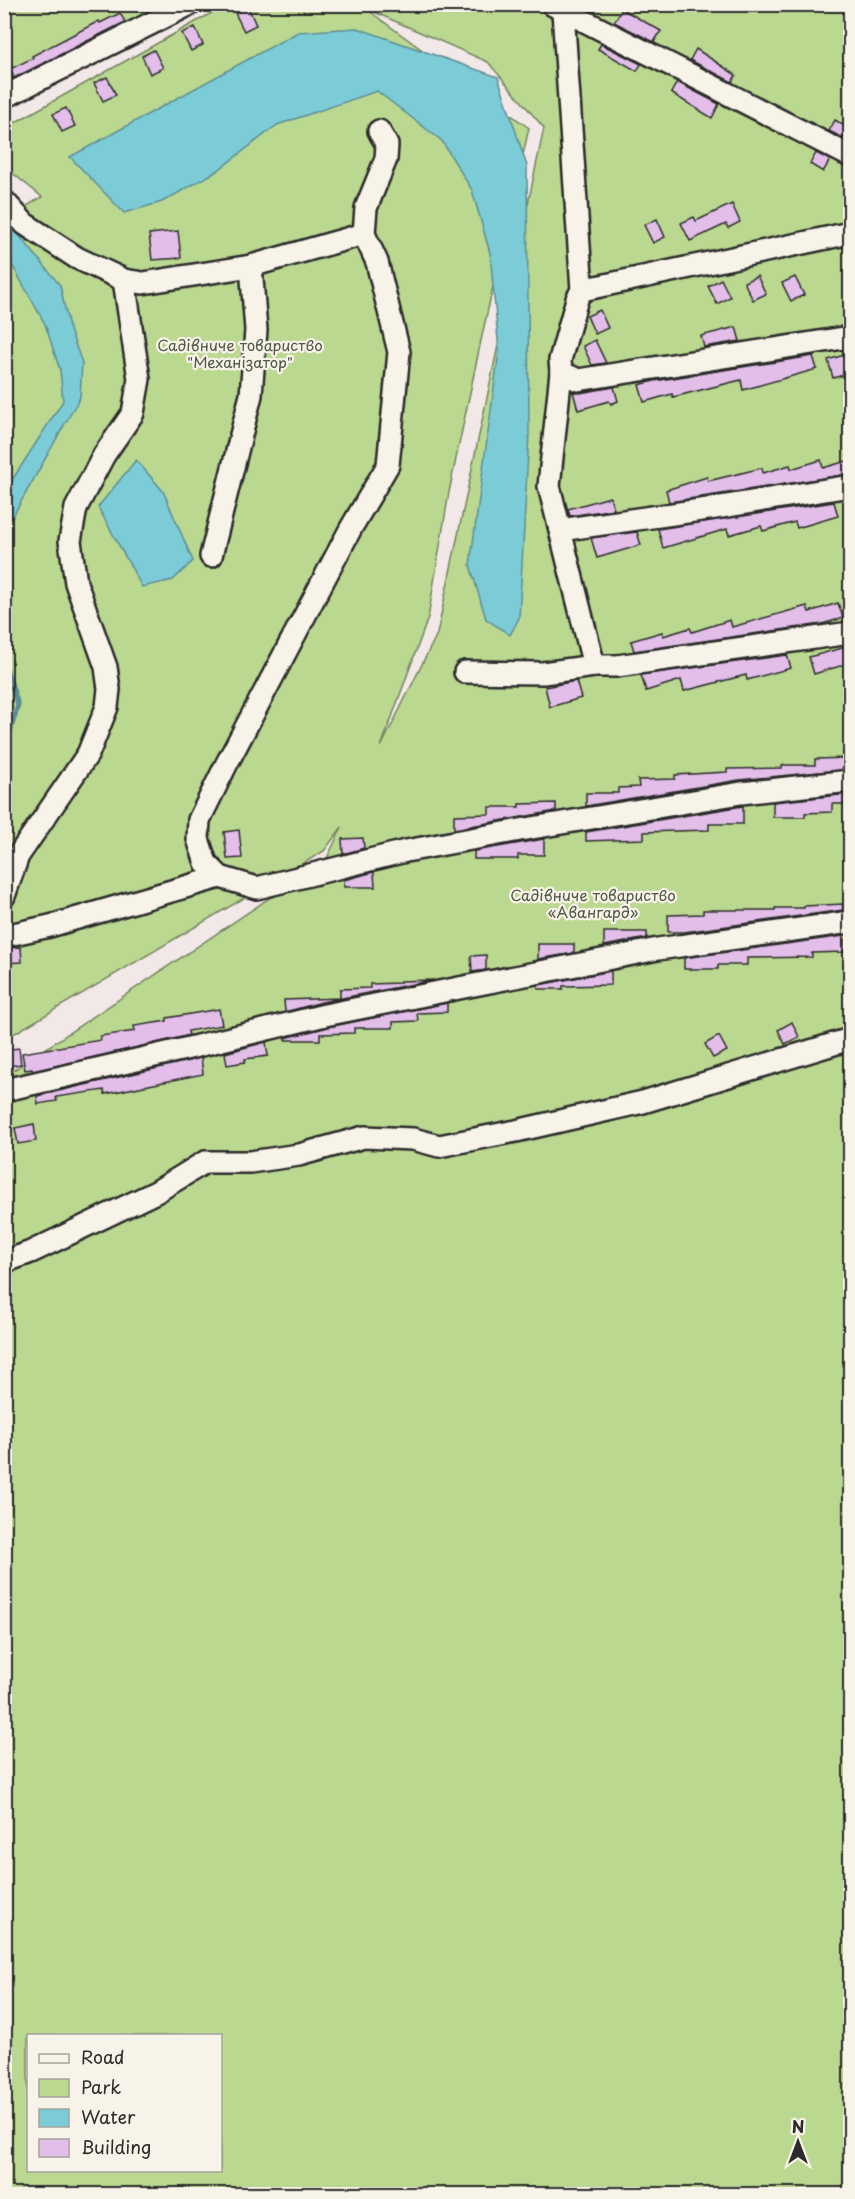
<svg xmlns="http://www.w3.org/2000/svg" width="855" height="2199" font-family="'Playpen Sans',sans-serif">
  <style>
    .green { fill: #bad890; stroke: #72825e; stroke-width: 1.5; fill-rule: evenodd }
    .water { fill: #7cccd8; stroke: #5c8c93; stroke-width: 1.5 }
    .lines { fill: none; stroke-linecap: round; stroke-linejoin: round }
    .stream { stroke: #5c8c93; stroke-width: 5 }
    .building { fill: #e2bee9; stroke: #2b2b2b; stroke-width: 1.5 }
    .street-casing { stroke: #2b2b2b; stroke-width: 26 }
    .street { stroke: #f7f3e8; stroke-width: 21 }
    .labels { text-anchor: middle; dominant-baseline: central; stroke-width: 4.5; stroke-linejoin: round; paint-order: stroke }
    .park-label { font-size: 15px; fill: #4f5644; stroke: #f7f3e8 }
  </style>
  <rect width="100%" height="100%" fill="#f3e8e8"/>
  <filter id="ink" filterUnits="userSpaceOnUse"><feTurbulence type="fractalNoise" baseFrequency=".0167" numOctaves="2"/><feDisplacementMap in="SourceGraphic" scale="12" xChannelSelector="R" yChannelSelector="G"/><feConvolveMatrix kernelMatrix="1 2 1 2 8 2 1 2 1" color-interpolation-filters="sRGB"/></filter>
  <g filter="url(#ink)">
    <g class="green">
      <path d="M5 5H195L5 111Z"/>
      <path d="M226 5H850V2194H5V1076L326 860 342 827 324 851 5 1039 4 220 42 197 5 167V128ZM365 8 488 62 544 128 437 634 381 747 428 618 449 492 483 331 529 128ZM28 2036H220V2170H28Z"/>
    </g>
    <g class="water">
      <path d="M357 28 498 77 527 166 529 434 519 618 510 635 486 619 470 565 499 351 490 253 472 190 442 141 377 91 277 125 217 171 162 202 124 213 70 157 298 32Z"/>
      <path d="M5 218 60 285 69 327 82 363 80 397 5 530V491L63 401 60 370 45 324 5 252Z"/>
      <path d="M136 460 163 491 193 561 173 580 142 587 98 507Z"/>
    </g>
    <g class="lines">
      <path class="stream" d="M4 661 18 705 4 753"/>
    </g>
    <g class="building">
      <path d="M248 7 256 25 244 31 235 13Z"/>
      <path d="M622 9 661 31 654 42 614 22Z"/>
      <path d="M120 13 125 22 14 78 10 69 33 58 32 56 99 21 100 23Z"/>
      <path d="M195 27 203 45 191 51 182 33Z"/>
      <path d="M601 44 641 64 637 71 598 49Z"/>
      <path d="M696 49 736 75 732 82 690 60Z"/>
      <path d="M154 50 163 68 150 74 142 56Z"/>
      <path d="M107 77 116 95 103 101 94 83Z"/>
      <path d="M677 82 719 104 712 118 671 93Z"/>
      <path d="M66 108 75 126 62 132 53 114Z"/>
      <path d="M835 120 848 128 843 138 829 131Z"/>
      <path d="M816 153 830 160 823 172 810 164Z"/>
      <path d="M732 204 740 222 728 228 726 224 690 241 681 223 694 217 696 221Z"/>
      <path d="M657 219 665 237 653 243 644 225Z"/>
      <path d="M178 231 181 258 152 260 149 234Z"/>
      <path d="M757 276 766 294 753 300 744 282Z"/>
      <path d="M795 277 804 295 791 301 782 283Z"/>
      <path d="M721 279 730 297 717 304 708 286Z"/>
      <path d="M600 310 608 328 595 334 587 316Z"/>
      <path d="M736 327 740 341 704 347 701 336Z"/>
      <path d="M595 340 606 363 592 365 583 346Z"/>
      <path d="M847 354 850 373 833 378 828 360Z"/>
      <path d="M813 356 817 369 743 390 741 380 673 397 672 394 644 402 639 385 654 381Z"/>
      <path d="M614 387 618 401 611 404 609 401 578 410 573 392 580 393Z"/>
      <path d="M821 460 823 468 850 460V474L669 502 666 490 707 477 708 481 762 468 763 473 790 465 791 469Z"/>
      <path d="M610 497 614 509 570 516 568 509Z"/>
      <path d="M834 502 838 516 797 528 795 522 763 531 761 526 729 535 727 529 663 548 658 529Z"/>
      <path d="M637 532 641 545 597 558 591 538Z"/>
      <path d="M838 603 843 618 822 624 634 651 631 641 662 632 663 636 690 628 692 632 730 620 732 627 807 606 809 612Z"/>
      <path d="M850 646V663L814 674 809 657Z"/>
      <path d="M787 655 791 668 747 680 746 675 684 691 681 680 646 691 641 675Z"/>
      <path d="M576 681 581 698 550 707 545 687Z"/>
      <path d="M850 758V769L739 780 586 806V793H618V788L639 787 638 780 675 779V775L727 772V769L782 768V765H815V759Z"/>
      <path d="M850 794V804H832V812L805 813V817H773V802Z"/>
      <path d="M556 803V811L454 829V815L489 814V807H519V804Z"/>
      <path d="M743 806V824H709V830L644 832V839L586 841V832Z"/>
      <path d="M239 830 242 858 227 859 224 832Z"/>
      <path d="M363 838 364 848 343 854 342 839Z"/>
      <path d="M544 839V855H518V859H474V851Z"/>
      <path d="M374 872 375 887H344V880Z"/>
      <path d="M843 904V910L684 932H668V915L703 914V910H775V908H804V906Z"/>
      <path d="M604 932H647V938L604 946Z"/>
      <path d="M844 936V952L812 953V957L747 958V965H718V969H684V958Z"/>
      <path d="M538 944H574V953L538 959Z"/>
      <path d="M21 947 22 962 4 963V948Z"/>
      <path d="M486 955V970L472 972 471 956Z"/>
      <path d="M611 971V985L563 986V989H538V985Z"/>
      <path d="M434 980 322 1002 285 1012 284 1000 340 998V989L370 988V984L400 983V981Z"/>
      <path d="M447 1003V1012L417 1013 418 1021 393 1022V1028H354V1033L320 1034V1040H285V1038L328 1027Z"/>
      <path d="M219 1009 222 1025 188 1031 189 1035 182 1037 33 1071 32 1069 25 1070 22 1053 101 1040 100 1036 135 1031 134 1026 167 1021V1018Z"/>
      <path d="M792 1022 799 1037 785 1044 778 1030Z"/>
      <path d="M719 1036 727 1051 713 1058 705 1044Z"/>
      <path d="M266 1042 268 1056 245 1059V1062L227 1065 225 1053Z"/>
      <path d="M19 1048 21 1064 4 1067V1050Z"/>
      <path d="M201 1058 203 1074 105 1094 104 1090 56 1097 57 1101 38 1104 37 1096Z"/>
      <path d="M34 1124 36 1141 18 1144 15 1128Z"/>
    </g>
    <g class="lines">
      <defs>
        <g id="street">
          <path d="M553 5 850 156"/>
          <path d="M563 11 582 290 577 299 560 360 561 372 549 486 594 666H617L850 633"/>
          <path d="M4 97 190 4"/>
          <path d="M379 131 387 145 386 159 366 208 364 234 377 262 399 352 388 465 351 528 226 765 199 820 198 839 206 863 220 877 257 888 406 851 520 830 741 793 850 781"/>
          <path d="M4 201 25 224 77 258 124 280 143 283 251 266 364 234"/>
          <path d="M582 290 850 233"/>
          <path d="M561 372 578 380 850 337"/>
          <path d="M560 530 715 508 850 486"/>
          <path d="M211 556 251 395 256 330 251 266"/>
          <path d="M465 672 543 673 594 666"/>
          <path d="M4 896 18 856 88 754 107 707 109 689 106 667 76 583 70 541 76 508 104 455 133 413 139 379 124 280"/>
          <path d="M4 936 50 926 220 877"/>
          <path d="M9 1089 185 1049 325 1015 474 985 658 949 850 922"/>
          <path d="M4 1262 31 1252 156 1192 205 1162H250L299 1155 364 1137 413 1139 439 1146 516 1131 643 1102 850 1039"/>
        </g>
      </defs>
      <use href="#street" class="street-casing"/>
      <use href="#street" class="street"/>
    </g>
  </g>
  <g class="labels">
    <g class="park-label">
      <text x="240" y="344">Садівниче товариство<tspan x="240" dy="17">"Механізатор"</tspan></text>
      <text x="593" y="894">Садівниче товариство<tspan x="593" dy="17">«Авангард»</tspan></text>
    </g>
  </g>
  <rect width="855" height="2199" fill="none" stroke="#f7f3e8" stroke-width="24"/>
  <rect x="12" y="12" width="831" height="2175" fill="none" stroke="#2b2b2b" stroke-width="2" filter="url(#ink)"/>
  <rect x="27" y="2034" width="195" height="138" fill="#f7f3e8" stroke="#a5a39c" stroke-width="1.5"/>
  <rect x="39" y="2054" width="30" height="9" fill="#f7f3e8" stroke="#a5a39c" stroke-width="1.5"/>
  <text x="81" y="2064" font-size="18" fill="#2b2b2b">Road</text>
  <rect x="39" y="2079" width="30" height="18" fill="#bad890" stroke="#a5a39c" stroke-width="1.5"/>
  <text x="81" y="2094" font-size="18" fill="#2b2b2b">Park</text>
  <rect x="39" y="2109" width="30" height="18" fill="#7cccd8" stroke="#a5a39c" stroke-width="1.5"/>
  <text x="81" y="2124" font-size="18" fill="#2b2b2b">Water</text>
  <rect x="39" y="2139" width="30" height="18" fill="#e2bee9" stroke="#a5a39c" stroke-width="1.5"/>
  <text x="81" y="2154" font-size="18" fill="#2b2b2b">Building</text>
  <g transform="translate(798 2142)" stroke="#f7f3e8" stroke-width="4.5" paint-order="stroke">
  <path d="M0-4.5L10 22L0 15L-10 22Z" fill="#2b2b2b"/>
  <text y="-9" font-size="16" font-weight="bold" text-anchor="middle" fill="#2b2b2b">N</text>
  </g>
</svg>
